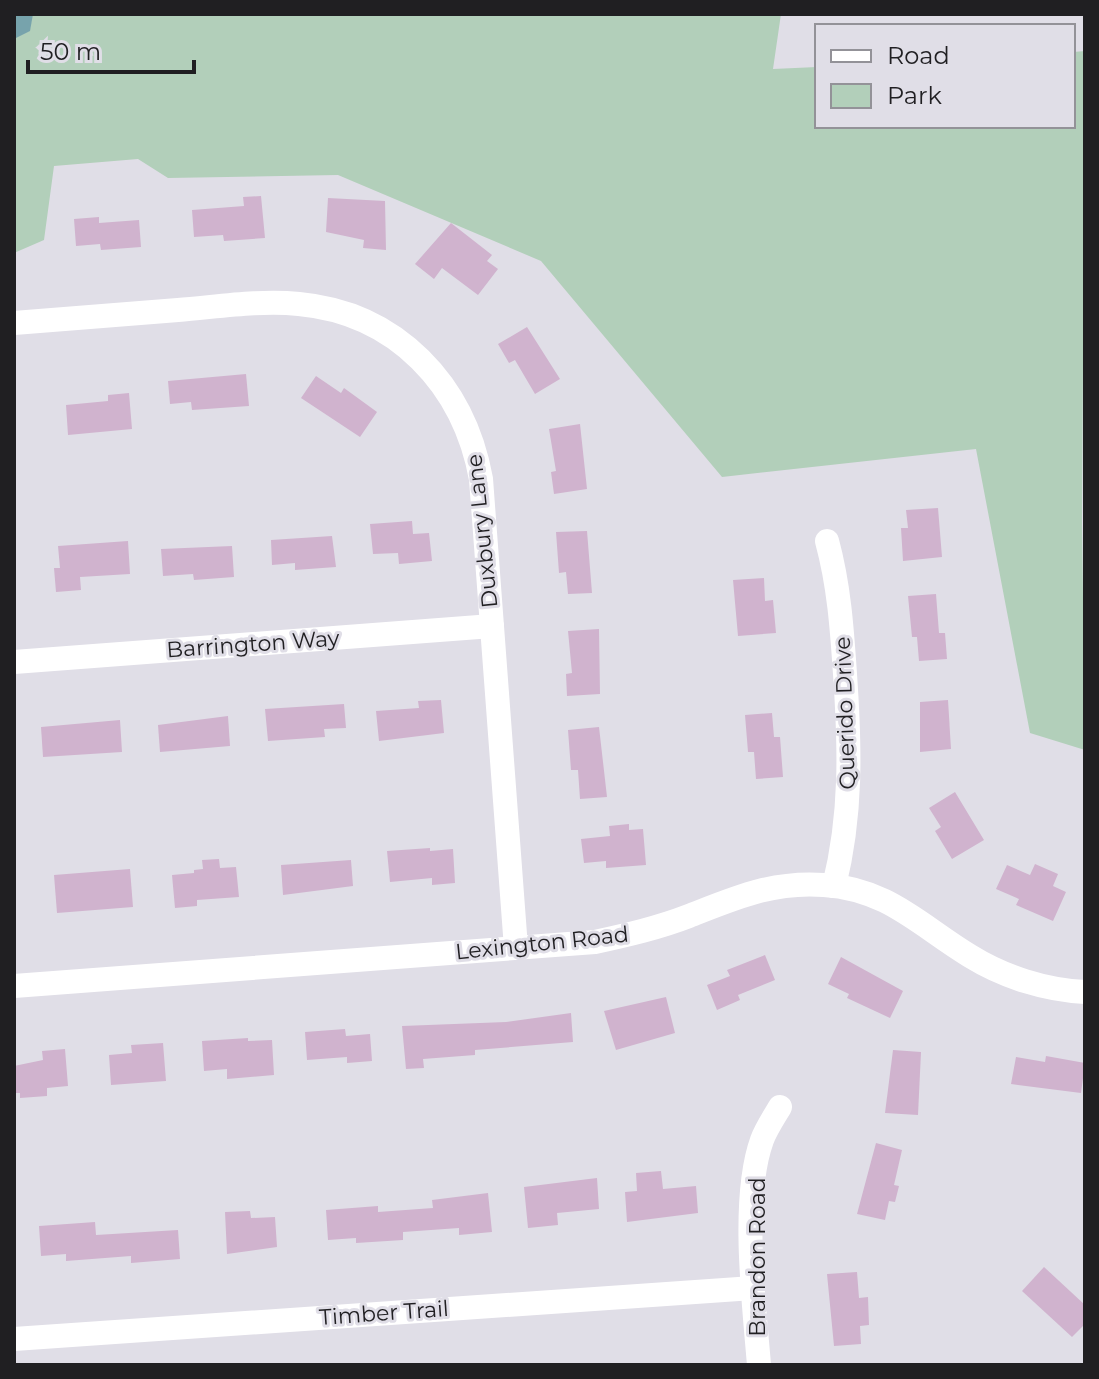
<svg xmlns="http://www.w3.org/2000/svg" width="1099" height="1379" font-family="Montserrat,sans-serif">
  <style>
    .green { fill: #b2cfba }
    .water { fill: #77a3ac }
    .building { fill: #d0b3ce }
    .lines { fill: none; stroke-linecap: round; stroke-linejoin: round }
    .minor { stroke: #fff; stroke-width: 24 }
    .labels { text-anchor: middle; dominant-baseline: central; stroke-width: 6; stroke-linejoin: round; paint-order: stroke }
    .street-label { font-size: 22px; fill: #201f22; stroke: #e0dee7 }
  </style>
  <rect width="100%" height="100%" fill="#e0dee7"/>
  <path class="green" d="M14 14H781L773 69 817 67V126H1073V52L1085 51 1082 522 1085 750 1030 733 976 449 722 477 541 261 338 175 168 178 138 159 54 166 44 240 14 253Z"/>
  <path class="water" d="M14 14H33L30 31 14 39Z"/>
  <g class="building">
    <path d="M261 196 265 238 224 241 223 235 194 237 192 210 244 206 243 197Z"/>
    <path d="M328 198 385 201 386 250 363 248 364 240 326 232Z"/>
    <path d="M99 217V223L139 220 141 247 101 250 100 244 76 246 74 219Z"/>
    <path d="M451 223 492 255 487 261 498 269 478 295 442 268 434 279 415 264Z"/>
    <path d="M527 327 560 379 535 394 515 360 509 363 498 344Z"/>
    <path d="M246 374 249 406 192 410 191 402 170 404 168 381Z"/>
    <path d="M316 376 341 393 344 388 377 412 360 437 301 398Z"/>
    <path d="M129 393 132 429 68 435 66 405 108 401V395Z"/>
    <path d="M580 424 587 489 554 494 551 472 556 471 549 429Z"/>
    <path d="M938 508 942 557 903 561 901 528H908L906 510Z"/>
    <path d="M412 521 413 534 429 533 432 561 399 564 398 553 373 554 370 524Z"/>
    <path d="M587 531 592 593 568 594 566 572 559 573 556 532Z"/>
    <path d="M332 536 336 567 295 570V563L272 565 271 540Z"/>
    <path d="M128 541 130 574 80 577 81 590 56 592 54 568H60L58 546Z"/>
    <path d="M232 546 234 577 194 580 193 574 163 576 161 549Z"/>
    <path d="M764 578 765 601 773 600 776 633 738 636 733 580Z"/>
    <path d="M936 594 939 633H945L947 659 919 661 917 637H912L908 596Z"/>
    <path d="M599 629 600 694 567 696 566 674 572 673 568 631Z"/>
    <path d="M441 700 444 733 379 741 376 711 419 708 418 701Z"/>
    <path d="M948 700 951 749 920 752V702Z"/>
    <path d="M344 704 346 728 324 729 325 737 268 741 265 709Z"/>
    <path d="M772 713 774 737H780L783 777 756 779 754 752H748L745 715Z"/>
    <path d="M228 716 230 746 160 752 158 725Z"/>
    <path d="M120 720 122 752 43 757 41 727Z"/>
    <path d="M599 727 607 797 580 799 578 770H571L568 730Z"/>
    <path d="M955 792 984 840 952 859 935 831 941 827 929 808Z"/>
    <path d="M629 824V830L643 829 646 865 606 868V861L584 863 581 839 610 836 609 826Z"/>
    <path d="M430 848V851L453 849 455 883 432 885V878L390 882 387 851Z"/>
    <path d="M219 859 220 868 236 867 239 897 197 900V906L175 908 172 875 194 873V870L203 869 202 860Z"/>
    <path d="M351 860 353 886 283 895 281 865Z"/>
    <path d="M1035 864 1058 874 1053 886 1066 892 1053 921 1016 905 1019 899 996 889 1007 865 1030 875Z"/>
    <path d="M130 869 133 907 57 913 54 875Z"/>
    <path d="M765 955 775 980 738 995 740 1000 717 1010 707 985 730 976 727 970Z"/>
    <path d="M841 957 903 991 890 1018 847 998 849 994 828 984Z"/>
    <path d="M666 997 675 1033 616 1050 604 1011Z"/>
    <path d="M571 1013 573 1042 475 1050V1055L423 1059 424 1068 406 1069 402 1026 506 1022Z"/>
    <path d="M345 1029 346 1036 370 1034 372 1061 347 1063V1057L307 1060 305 1032Z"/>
    <path d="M248 1038V1041L272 1040 274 1075 227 1079V1069L204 1071 202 1041Z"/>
    <path d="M163 1043 166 1081 111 1085 109 1055 132 1053 131 1045Z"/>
    <path d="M65 1049 68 1086 47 1088V1096L20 1098V1093H14V1066L43 1060 42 1051Z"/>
    <path d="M893 1050 921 1052 918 1115 885 1113Z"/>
    <path d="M1046 1056 1085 1063 1081 1093 1011 1084 1016 1057 1045 1062Z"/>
    <path d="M876 1143 902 1150 894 1185 899 1186 895 1202 889 1201 885 1220 857 1214Z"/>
    <path d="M661 1171 663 1189 696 1186 698 1213 627 1222 625 1192 637 1191 636 1173Z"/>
    <path d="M597 1178 599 1209 557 1213 558 1225 528 1228 524 1187Z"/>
    <path d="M488 1193 492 1232 459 1235V1228L403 1232V1240L356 1243V1238L328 1240 326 1210 378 1206V1212L433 1208 432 1200Z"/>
    <path d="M250 1211 251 1218 275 1217 277 1247 227 1254 225 1212Z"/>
    <path d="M95 1222 96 1235 178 1230 180 1259 131 1263V1256L66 1261V1254L41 1256 39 1226Z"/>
    <path d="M1044 1267 1085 1305V1324L1072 1337 1022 1291Z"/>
    <path d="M857 1272 859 1298 868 1297 869 1325 860 1326 861 1344 834 1346 827 1274Z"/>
  </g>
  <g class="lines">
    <g class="minor">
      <path d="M14 323C69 319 123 314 178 310 217 307 259 300 299 304 397 313 464 385 481 479L516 948"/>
      <path d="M827 541C839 585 842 629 845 674 850 747 852 814 834 886"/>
      <path d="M14 662 492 626"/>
      <path d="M14 986 595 942C627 935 658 928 689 916 735 898 773 881 824 885 888 889 919 925 970 956 1004 977 1045 990 1085 992"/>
      <path d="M14 1339 753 1288"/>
      <path d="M759 1365C754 1303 741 1198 762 1140 766 1129 774 1117 780 1107"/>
    </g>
  </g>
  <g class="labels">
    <g class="street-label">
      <text transform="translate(482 531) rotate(-96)">Duxbury Lane</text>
      <text transform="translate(253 644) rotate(-4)">Barrington Way</text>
      <text transform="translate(845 713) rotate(-92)">Querido Drive</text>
      <text transform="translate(542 943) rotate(-6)">Lexington Road</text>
      <text transform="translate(757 1257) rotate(-90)">Brandon Road</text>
      <text transform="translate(384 1313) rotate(-4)">Timber Trail</text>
    </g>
  </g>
  <rect width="1099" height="1379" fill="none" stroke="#201f22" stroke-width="32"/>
  <rect x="815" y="24" width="260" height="104" fill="#e0dee7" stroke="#939298" stroke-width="2"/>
  <rect x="831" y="50" width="40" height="12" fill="#ffffff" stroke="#939298" stroke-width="2"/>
  <text x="887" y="64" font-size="24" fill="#201f22">Road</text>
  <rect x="831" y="84" width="40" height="24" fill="#b2cfba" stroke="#939298" stroke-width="2"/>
  <text x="887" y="104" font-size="24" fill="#201f22">Park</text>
  <path d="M28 60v12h166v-12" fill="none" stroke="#201f22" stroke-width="4"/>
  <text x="40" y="60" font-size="24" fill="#201f22" stroke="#e0dee7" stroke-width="6" paint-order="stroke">50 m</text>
</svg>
